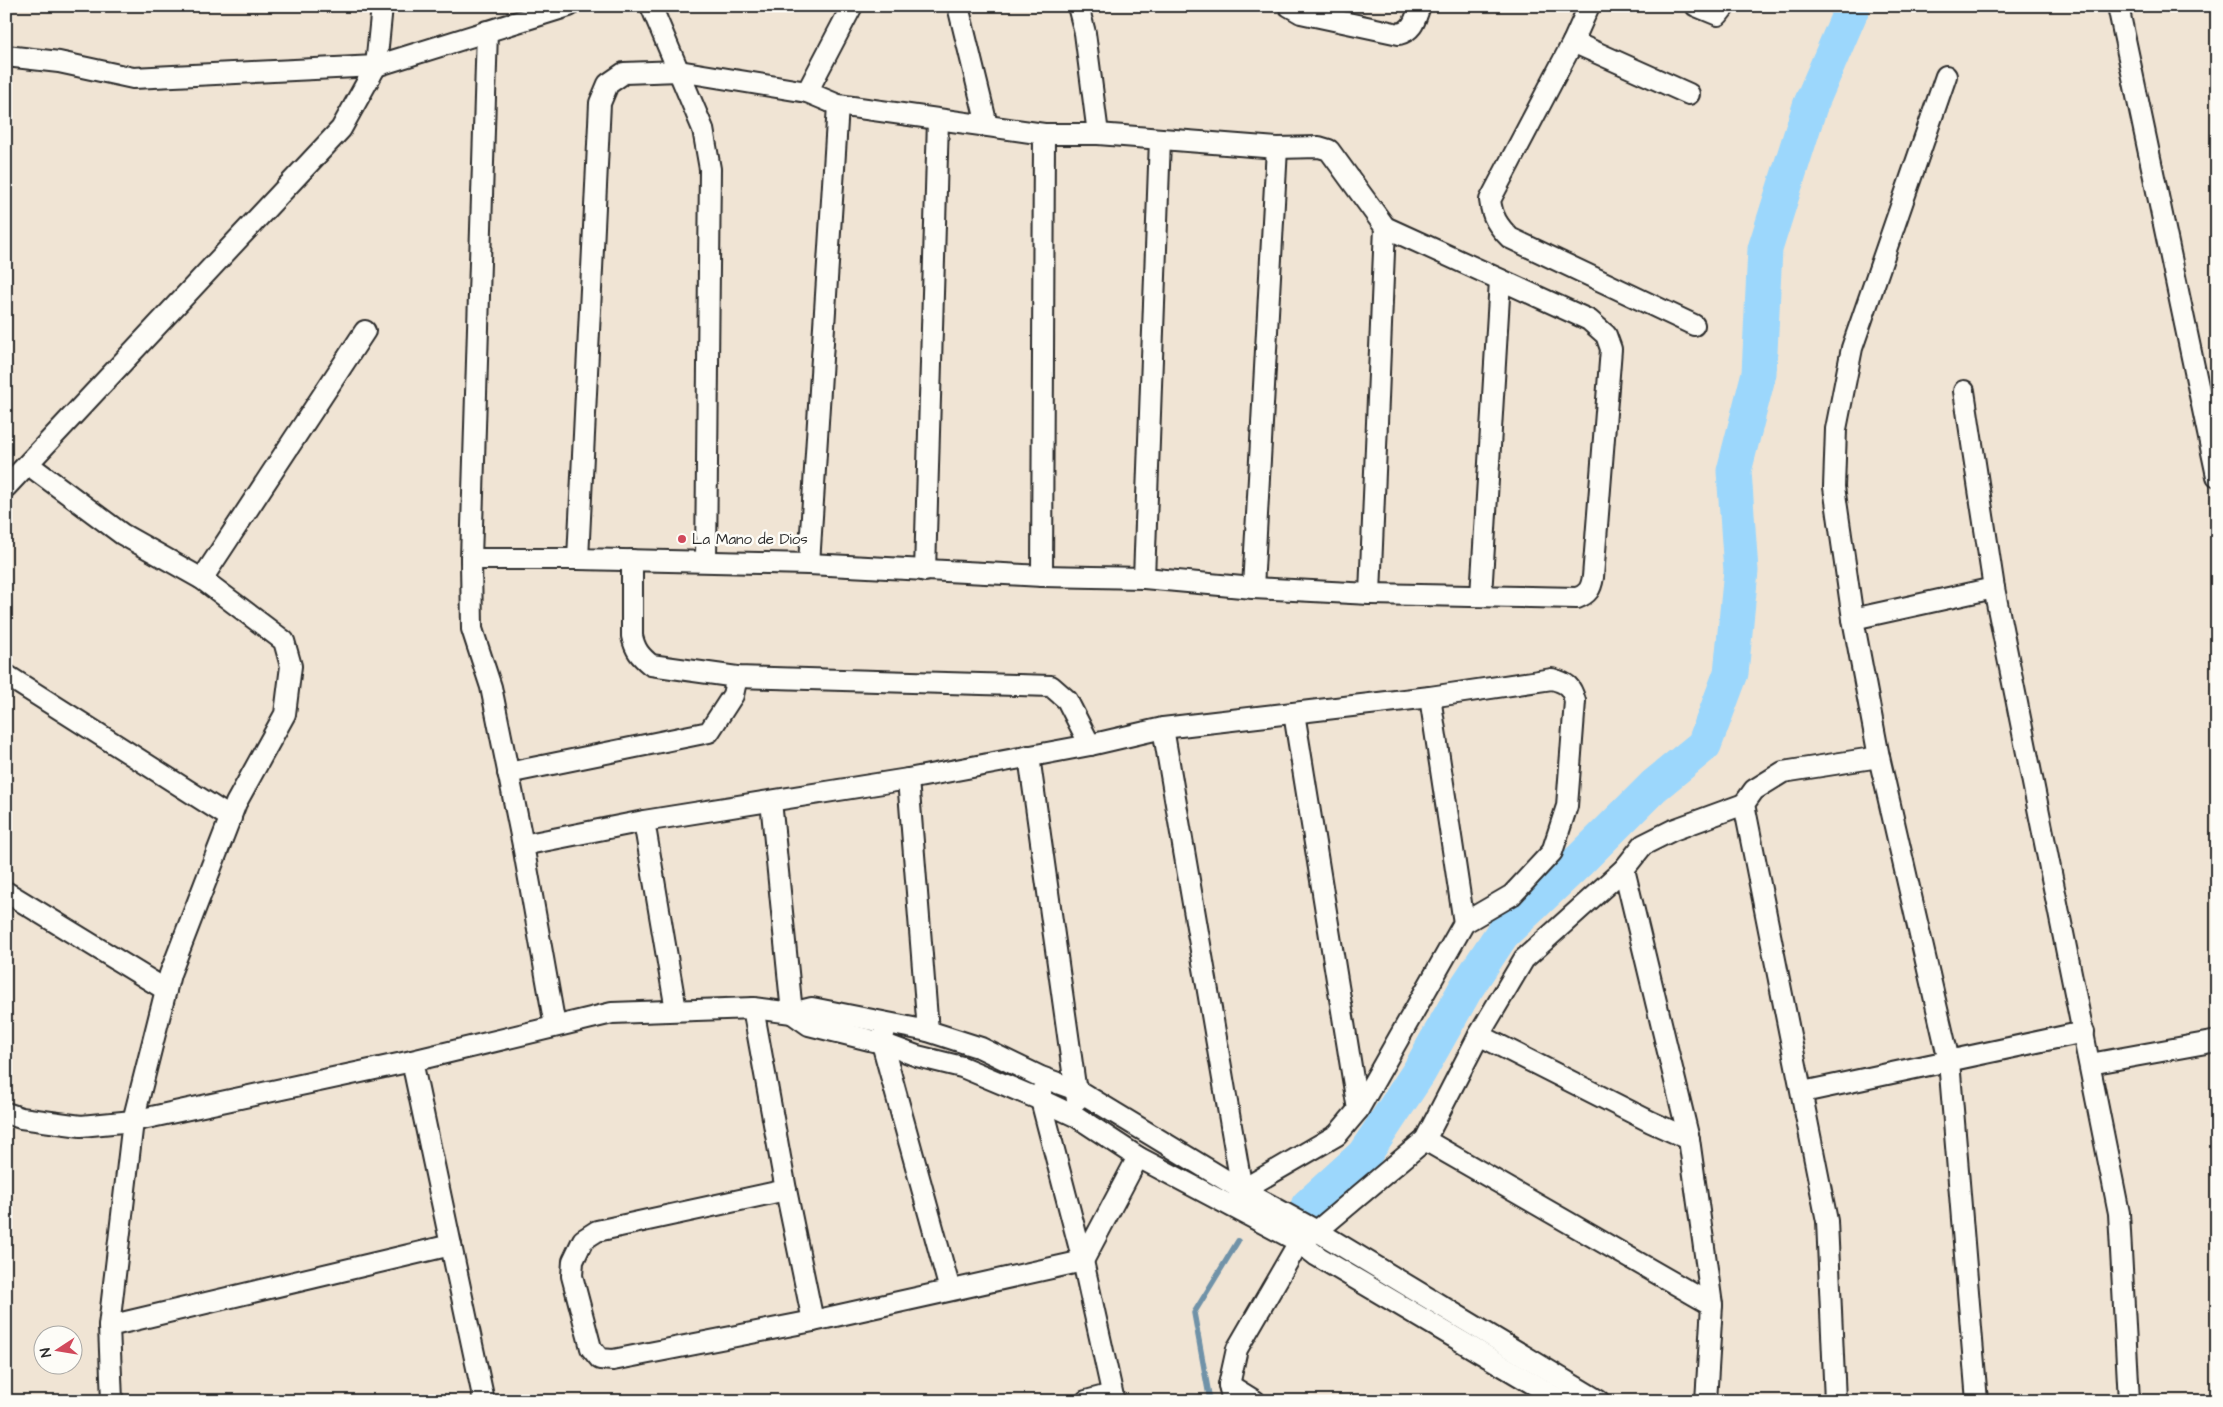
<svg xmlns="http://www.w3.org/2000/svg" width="2223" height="1407" font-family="'Architects Daughter',sans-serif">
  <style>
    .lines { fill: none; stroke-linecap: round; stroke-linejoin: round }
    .stream { stroke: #6f92a8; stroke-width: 5.5 }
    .river { stroke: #9cd7fc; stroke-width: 35 }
    .minor-casing { stroke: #2b2b2b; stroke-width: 24 }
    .minor { stroke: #fdfcf7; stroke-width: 20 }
    .poi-dot { fill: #d1495b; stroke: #fdfcf7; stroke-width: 2 }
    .labels { text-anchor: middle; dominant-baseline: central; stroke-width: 5; stroke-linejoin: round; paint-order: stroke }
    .poi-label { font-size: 15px; fill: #2b2b2b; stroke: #fdfcf7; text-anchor: start }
  </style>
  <rect width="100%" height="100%" fill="#f0e4d4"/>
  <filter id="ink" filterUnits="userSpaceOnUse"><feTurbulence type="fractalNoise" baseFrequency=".02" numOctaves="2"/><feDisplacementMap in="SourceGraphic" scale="10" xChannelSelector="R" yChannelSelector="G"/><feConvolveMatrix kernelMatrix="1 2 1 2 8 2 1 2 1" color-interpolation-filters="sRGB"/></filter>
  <g filter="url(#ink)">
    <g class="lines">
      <path class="stream" d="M1210 1401 1194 1313 1238 1241"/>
      <path class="river" d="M1308 1206 1364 1155 1419 1072 1465 990 1502 934 1580 860 1654 786 1704 745 1731 673 1741 571 1734 471 1759 373 1765 249 1810 106 1853 6"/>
      <defs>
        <g id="minor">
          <path d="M651 6 703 129 710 169 706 561"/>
          <path d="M958 6 987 125"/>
          <path d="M1078 6 1085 33 1098 134"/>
          <path d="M1289 6 1301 13 1399 34C1414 30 1415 19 1420 6"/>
          <path d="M1589 6 1573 42 1490 200C1492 217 1498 226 1510 238L1694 325"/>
          <path d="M1696 6 1718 15 1725 6"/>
          <path d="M2118 6 2217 476"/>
          <path d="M487 31 471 559 472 629 491 687 523 845 555 1026"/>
          <path d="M1573 42 1689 94"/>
          <path d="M6 56 59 62 133 78 376 66 569 6"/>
          <path d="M1946 76 1852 348 1836 429 1834 487 1853 619 1879 757 1949 1061 1977 1401"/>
          <path d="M807 92 852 6"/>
          <path d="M1964 391 1994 588 2119 1213 2129 1401"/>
          <path d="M29 465 122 534 202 579 284 641 291 666 285 714 236 803 170 974 133 1121 109 1326"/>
          <path d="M6 487 341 129 376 66 382 6"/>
          <path d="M471 559H578L809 564 1042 576 1144 578 1253 588 1370 594 1577 598C1588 594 1591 589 1593 577L1611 349 1606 335 1589 320 1385 227 1329 150 1319 147 1277 148 1098 134H1044L838 105 807 92 679 71 624 73 608 84 600 103 578 559"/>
          <path d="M632 560V636C635 650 640 656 651 665L737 677 1051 686 1067 700 1090 745"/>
          <path d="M809 564 838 105"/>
          <path d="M925 571 938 120"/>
          <path d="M1042 576 1044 134"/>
          <path d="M1144 578 1160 139"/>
          <path d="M202 579 365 331"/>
          <path d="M1253 588 1277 148"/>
          <path d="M1370 594 1385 227"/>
          <path d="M1481 596 1500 280"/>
          <path d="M1853 619 1994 588"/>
          <path d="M6 675 231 818"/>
          <path d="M1430 697 1464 923"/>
          <path d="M1294 713 1358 1110"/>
          <path d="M1163 728 1242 1190"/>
          <path d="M1029 756 1077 1100"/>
          <path d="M508 773 709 732 733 695 737 677"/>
          <path d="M908 779 928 1031"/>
          <path d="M771 801 792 1013 809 1025 882 1043 917 1056 962 1067 1041 1100 1077 1117 1138 1157 1299 1242 1317 1256 1562 1401"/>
          <path d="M644 821 676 1010"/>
          <path d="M523 845 644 821 908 779 1090 745 1163 728 1430 697 1552 679C1567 683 1571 686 1575 701L1567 806 1552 852 1512 895 1464 923 1358 1110 1337 1135 1242 1190 1234 1207"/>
          <path d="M1624 869 1689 1139 1712 1305 1706 1401"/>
          <path d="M6 892 166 990"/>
          <path d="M753 1008 786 1190 813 1321"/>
          <path d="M884 1034 882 1043 950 1290"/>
          <path d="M1479 1035 1651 1122 1689 1139"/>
          <path d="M412 1061 484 1401"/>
          <path d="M2090 1064 2217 1041"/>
          <path d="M1041 1092V1100L1083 1261 1114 1401"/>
          <path d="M1803 1092 2084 1032"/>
          <path d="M6 1113 21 1118 81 1126 133 1121 412 1061 612 1013 753 1008 792 1013 812 1008 928 1031 981 1048 1041 1077 1077 1090 1242 1190 1317 1231 1599 1401"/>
          <path d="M1425 1140 1712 1305"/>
          <path d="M786 1190 597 1231 583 1240 573 1261 572 1276 591 1348 600 1359 613 1360 813 1321 1083 1261"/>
          <path d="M1083 1261 1138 1157"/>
          <path d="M1229 1385 1255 1401"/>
          <path d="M112 1401 109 1326 451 1245"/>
          <path d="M1086 1401 1112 1394"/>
          <path d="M1233 1401 1229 1385 1237 1349 1299 1242 1317 1231 1425 1140 1479 1035 1524 959 1624 869 1643 845 1673 830 1744 804"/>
          <path d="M1835 1401 1827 1221 1744 804 1754 790 1783 772 1879 757"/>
        </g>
      </defs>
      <use href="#minor" class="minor-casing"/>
      <use href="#minor" class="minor"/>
    </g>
  </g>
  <circle class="poi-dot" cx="682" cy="539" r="5"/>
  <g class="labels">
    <g class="poi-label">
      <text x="692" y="539">La Mano de Dios</text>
    </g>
  </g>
  <rect width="2223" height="1407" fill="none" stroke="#fdfcf7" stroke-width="25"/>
  <rect x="12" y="12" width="2198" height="1382" fill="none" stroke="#2b2b2b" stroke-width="2" filter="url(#ink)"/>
  <g transform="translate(58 1350) rotate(258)"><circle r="24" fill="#fdfcf7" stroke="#a9a8a5"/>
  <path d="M0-4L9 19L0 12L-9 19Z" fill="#d1495b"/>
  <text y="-8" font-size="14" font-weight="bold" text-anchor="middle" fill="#2b2b2b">N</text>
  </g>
</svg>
